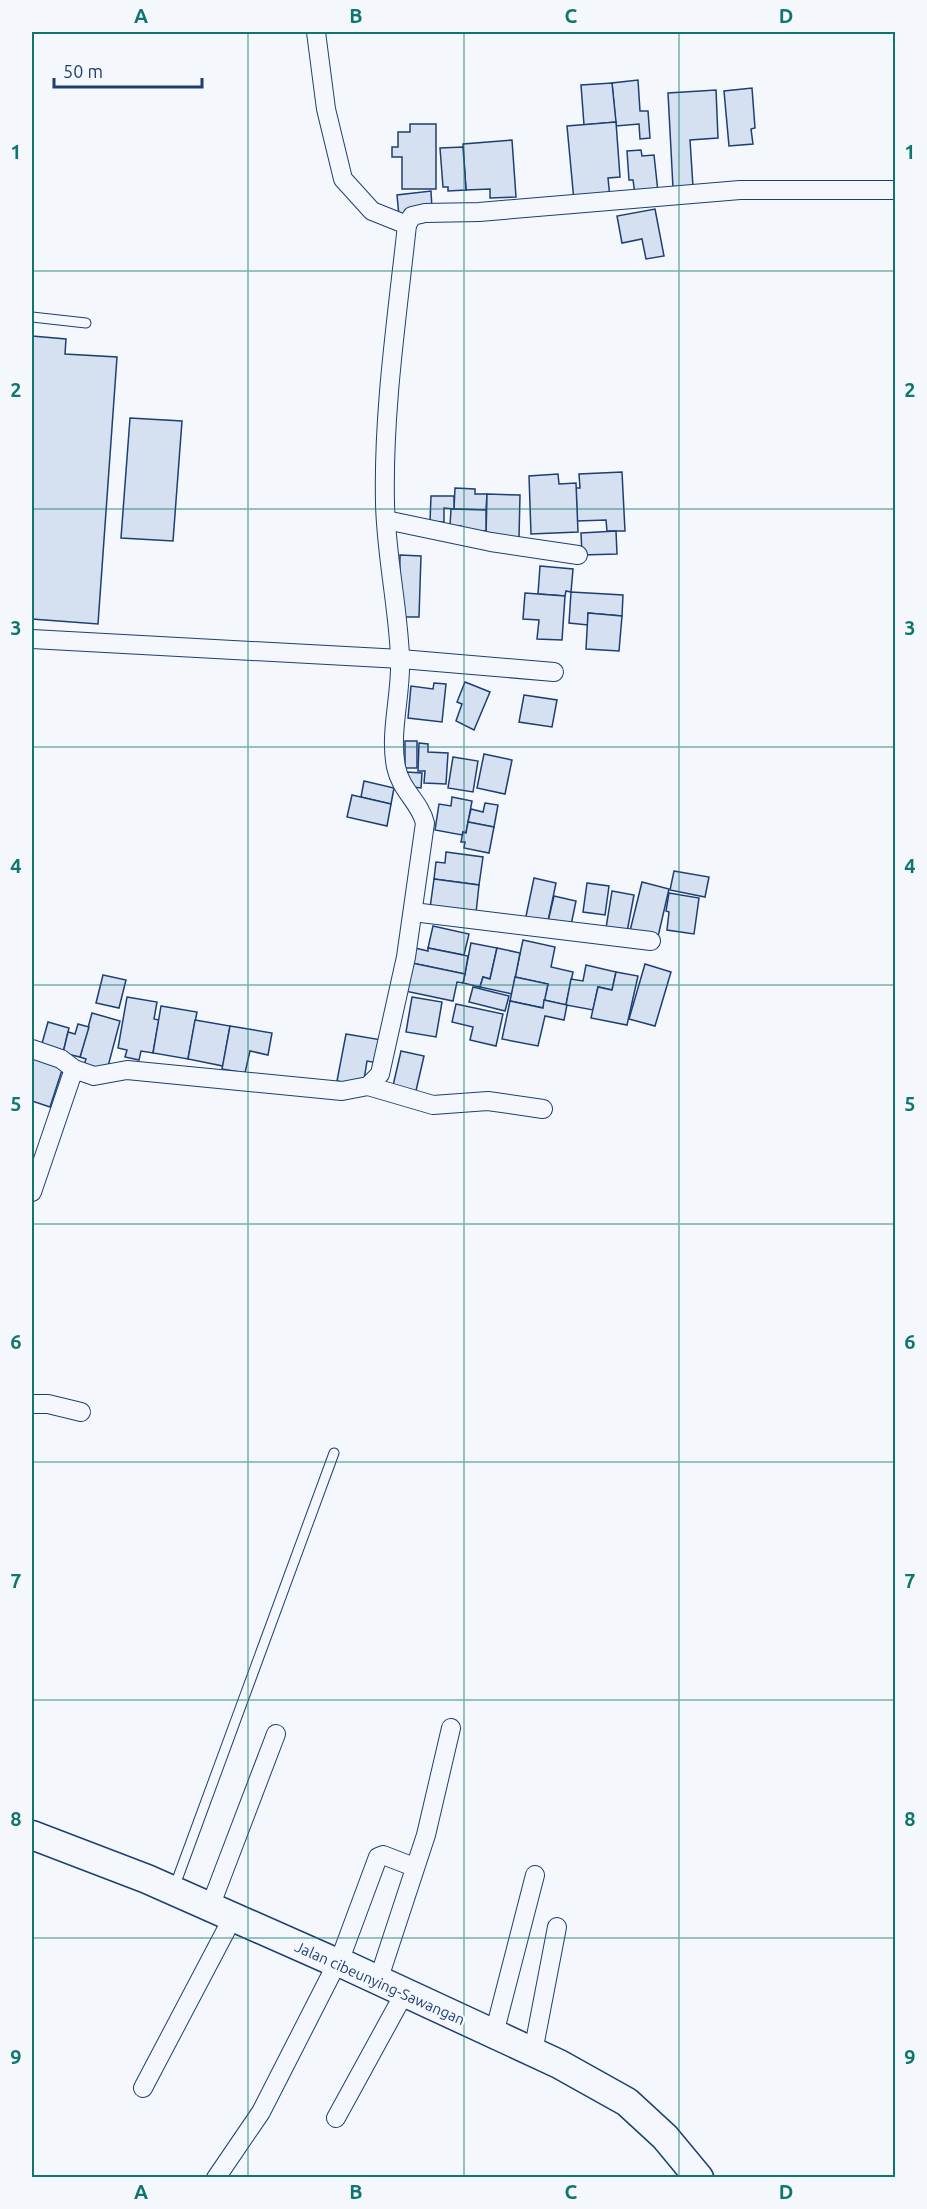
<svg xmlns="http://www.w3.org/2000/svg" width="927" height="2209" font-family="Ubuntu,sans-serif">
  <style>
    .building { fill: #d5e0f0; stroke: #1d3f73; stroke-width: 1.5 }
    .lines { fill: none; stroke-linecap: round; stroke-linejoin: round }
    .lane-casing { stroke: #1d3f73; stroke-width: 11 }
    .street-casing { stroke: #1d3f73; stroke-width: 20 }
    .primary-casing { stroke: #1d3f73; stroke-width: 31 }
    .lane { stroke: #f4f7fb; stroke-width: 9 }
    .street { stroke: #f4f7fb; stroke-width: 18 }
    .primary { stroke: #f4f7fb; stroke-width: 28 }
    .grid { fill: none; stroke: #0f766e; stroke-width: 1.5; stroke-opacity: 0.55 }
    .labels { text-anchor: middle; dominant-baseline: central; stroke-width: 4.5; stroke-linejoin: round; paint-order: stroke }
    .street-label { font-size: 15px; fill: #1d3f73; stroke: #f4f7fb }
    .neatline { fill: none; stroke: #0f766e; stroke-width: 2 }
    .grid-label { font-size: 20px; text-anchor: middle; font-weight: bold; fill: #0f766e }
  </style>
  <rect width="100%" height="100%" fill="#f4f7fb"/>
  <g class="building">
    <path d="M638 80 640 111H648L650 138 640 139 639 124 616 126 612 83Z"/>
    <path d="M612 83 616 122 584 125 581 85Z"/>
    <path d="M752 88 755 128 751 129 753 144 729 146 724 91Z"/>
    <path d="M716 90 718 138 690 140 693 187 673 188 668 93Z"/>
    <path d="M616 122 620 177 608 178 610 198 574 201 567 126Z"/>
    <path d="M410 124H436V189H402V157H392V147H398V132H410Z"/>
    <path d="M512 140 516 197 490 198V189L466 190 463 144Z"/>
    <path d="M463 147 466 190 448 191V187H443L440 148Z"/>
    <path d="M641 150 642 156 654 155 658 192 635 194 633 180H629L627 151Z"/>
    <path d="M431 191 432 209 399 216 397 195Z"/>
    <path d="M655 209 664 256 646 259 642 239 622 243 617 216Z"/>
    <path d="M32 336 66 339 65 354 117 357 98 624 32 619Z"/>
    <path d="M130 418 182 421 173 541 121 538Z"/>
    <path d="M622 472 625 531H607L606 520 577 521 576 488H580L579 474Z"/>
    <path d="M558 474 559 484 576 483 578 532 531 534 529 476Z"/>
    <path d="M455 488 475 489V494H487L486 510 454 509Z"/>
    <path d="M487 494 520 495 519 538 486 537Z"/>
    <path d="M431 496H454V509L444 508V522H430Z"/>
    <path d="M451 509 486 510V531H482V534H461V526H450Z"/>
    <path d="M616 531 617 554 582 555 581 533Z"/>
    <path d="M400 555 421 556 419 617H399Z"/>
    <path d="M540 566 573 569 571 592 566 591 565 596 538 594Z"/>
    <path d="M571 592 623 595 622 616 588 613V625L569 623Z"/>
    <path d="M525 593 565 596 562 640 537 639 539 620 523 619Z"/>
    <path d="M588 613 622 616 619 651 586 649Z"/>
    <path d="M465 682 490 692 474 730 456 721 462 704 457 702Z"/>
    <path d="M434 683 446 684 442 722 408 718 411 686 433 689Z"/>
    <path d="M524 695 557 700 552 727 519 722Z"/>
    <rect x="405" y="741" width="12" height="27"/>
    <path d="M419 743 428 744V752L448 753 446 784 424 783 425 771H418Z"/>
    <path d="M484 754 512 760 505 794 477 788Z"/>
    <path d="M453 757 478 761 473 792 448 788Z"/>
    <path d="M406 772 422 773 421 788 405 786Z"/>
    <path d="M364 781 394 788 391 804 361 797Z"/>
    <path d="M352 795 391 804 387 826 347 817Z"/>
    <path d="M452 797 472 801 466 833 463 832 462 835 435 830 439 804 451 806Z"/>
    <path d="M485 803 498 805 494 827 468 822 471 809 483 812Z"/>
    <path d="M468 822 494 827 489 853 464 848 465 842H461L463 832 466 833Z"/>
    <path d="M446 852 483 857 479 885 434 879 436 862 445 863Z"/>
    <path d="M674 871 709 877 705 897 670 890Z"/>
    <path d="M534 878 556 883 547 926 525 921Z"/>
    <path d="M434 879 479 885 476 913 430 908Z"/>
    <path d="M642 882 669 889 657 941 629 935Z"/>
    <path d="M587 883 609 886 605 915 583 912Z"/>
    <path d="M612 891 634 895 627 932 606 928Z"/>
    <path d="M669 893 699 898 694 934 667 930 669 912 666 911Z"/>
    <path d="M554 896 576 901 570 930 547 926Z"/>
    <path d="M433 926 469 934 464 955 428 948Z"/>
    <path d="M523 940 555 947 551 967 573 972 566 1005 544 1000 548 984 515 977Z"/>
    <path d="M471 943 497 948 490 979 483 977 480 987 463 983Z"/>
    <path d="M415 948 428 951V948L468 956 465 974 412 963Z"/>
    <path d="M497 948 520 953 512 994 480 987 483 977 490 979Z"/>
    <path d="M412 963 465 974 463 983 457 982 453 1001 405 991Z"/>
    <path d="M645 964 671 972 655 1026 629 1019Z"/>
    <path d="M586 965 616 972 612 990 598 987 593 1010 566 1005 571 979 583 981Z"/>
    <path d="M616 972 638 976 627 1025 591 1018 598 987 612 990Z"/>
    <path d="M103 975 126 980 119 1008 96 1003Z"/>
    <path d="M515 977 548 984 543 1008 510 1001Z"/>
    <path d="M473 987 509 996 505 1011 469 1002Z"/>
    <path d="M127 997 157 1002 154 1019 159 1020 153 1053 141 1051 139 1060 125 1057 127 1050 118 1048Z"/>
    <path d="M412 997 442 1002 436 1037 406 1032Z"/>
    <path d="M544 1000 567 1005 564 1020 545 1016 538 1046 502 1039 510 1001 543 1008Z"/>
    <path d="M456 1004 503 1014 496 1046 470 1040 473 1027 452 1022Z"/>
    <path d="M161 1006 197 1012 188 1059 153 1053Z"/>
    <path d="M92 1013 120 1021 106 1074 83 1068 86 1059 80 1057Z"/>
    <path d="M195 1020 230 1026 223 1066 188 1059Z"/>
    <path d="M48 1022 69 1028 63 1053 41 1047Z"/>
    <path d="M78 1024 89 1027 80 1057 63 1053 68 1032 75 1034Z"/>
    <path d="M230 1026 272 1033 268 1055 250 1051 245 1073 222 1069Z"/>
    <path d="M346 1034 382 1040 378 1063 367 1061 363 1086 337 1081Z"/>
    <path d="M401 1051 424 1056 415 1095 392 1090Z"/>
    <path d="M32 1053 64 1064 50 1107 32 1101Z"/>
  </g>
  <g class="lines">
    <defs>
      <g id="lane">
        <path d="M32 317 86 323"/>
        <path d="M174 1888 334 1453"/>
      </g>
      <g id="street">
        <path d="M316 32 326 109 343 179 372 211 407 225"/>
        <path d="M386 520 491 542 578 555"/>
        <path d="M32 639 401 659 554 672"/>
        <path d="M413 912 651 941"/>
        <path d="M32 1049 61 1059 74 1069"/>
        <path d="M368 1086 433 1105 488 1101 543 1109"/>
        <path d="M32 1192 74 1069 94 1076 127 1070 342 1091 368 1086 380 1074 406 957 425 823C420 802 401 791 396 767 389 731 402 693 400 657 398 606 386 555 385 503 383 410 397 318 407 225L412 216 425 213 479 212 740 190H896"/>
        <path d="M32 1404H48L81 1412"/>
        <path d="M210 1907 276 1734"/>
        <path d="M339 1962 378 1857 383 1855 414 1867"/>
        <path d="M378 1981 426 1835 451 1728"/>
        <path d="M494 2034 535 1875"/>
        <path d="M533 2052 557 1927"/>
        <path d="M143 2088 233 1917"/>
        <path d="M336 2118 405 1992"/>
        <path d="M216 2178 261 2112 337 1963"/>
      </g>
      <path id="primary" d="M32 1835 147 1879 337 1963 339 1962 559 2064 627 2102 665 2137 699 2178"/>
    </defs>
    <use href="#lane" class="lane-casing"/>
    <use href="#street" class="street-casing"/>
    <use href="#primary" class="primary-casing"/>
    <use href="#lane" class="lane"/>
    <use href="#street" class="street"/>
    <use href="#primary" class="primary"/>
  </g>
  <path class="grid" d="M248 32V2178M464 32V2178M679 32V2178M32 271H896M32 509H896M32 747H896M32 985H896M32 1224H896M32 1462H896M32 1700H896M32 1938H896"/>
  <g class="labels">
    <g class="street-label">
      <text transform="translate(380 1983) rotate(24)">Jalan cibeunying-Sawangan</text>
    </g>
  </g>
  <rect width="927" height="2209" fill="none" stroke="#f4f7fb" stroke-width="66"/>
  <path d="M54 78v9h148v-9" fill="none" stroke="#1d3f73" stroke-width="3"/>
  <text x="63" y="78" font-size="18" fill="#1d3f73" stroke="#f4f7fb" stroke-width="4.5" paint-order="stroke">50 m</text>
  <rect x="33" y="33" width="861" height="2143" class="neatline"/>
  <g class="grid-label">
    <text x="141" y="23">A</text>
    <text x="356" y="23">B</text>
    <text x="571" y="23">C</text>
    <text x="786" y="23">D</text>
    <text x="16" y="159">1</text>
    <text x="910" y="159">1</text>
    <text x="16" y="397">2</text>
    <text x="910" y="397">2</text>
    <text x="16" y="635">3</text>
    <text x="910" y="635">3</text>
    <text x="16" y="873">4</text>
    <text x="910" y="873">4</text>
    <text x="16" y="1111">5</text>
    <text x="910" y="1111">5</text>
    <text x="16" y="1349">6</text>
    <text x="910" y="1349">6</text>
    <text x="16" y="1588">7</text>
    <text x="910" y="1588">7</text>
    <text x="16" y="1826">8</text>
    <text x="910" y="1826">8</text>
    <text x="16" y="2064">9</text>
    <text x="910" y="2064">9</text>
    <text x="141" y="2199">A</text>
    <text x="356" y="2199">B</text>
    <text x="571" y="2199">C</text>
    <text x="786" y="2199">D</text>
  </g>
</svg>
